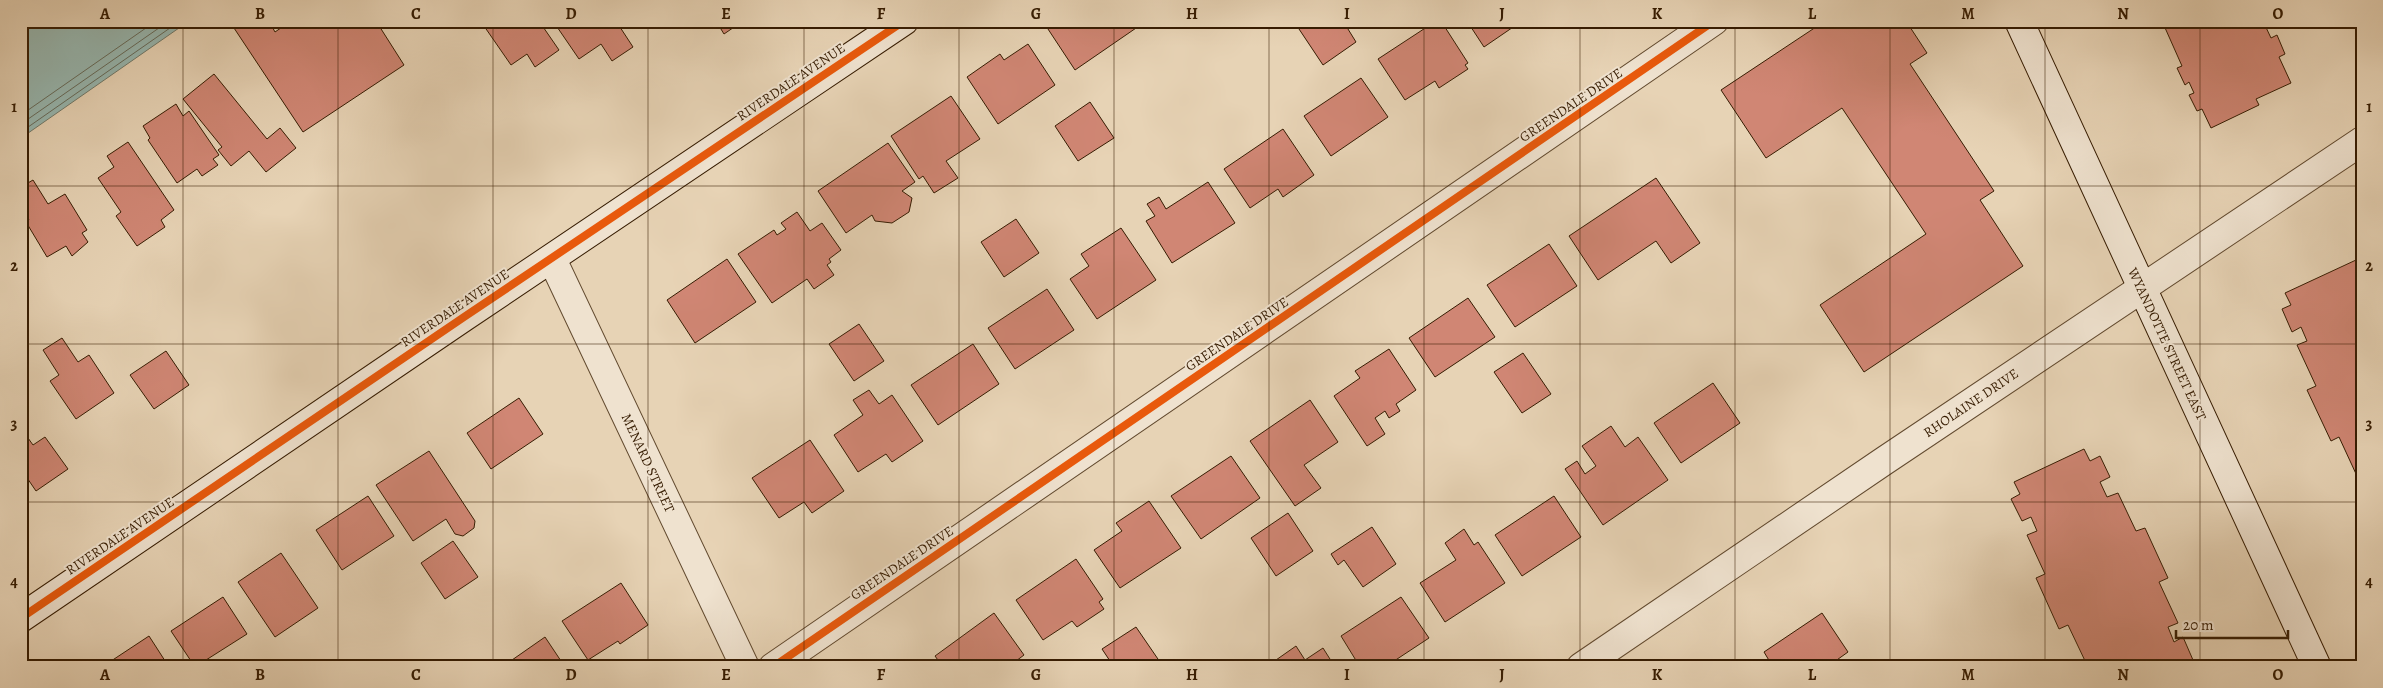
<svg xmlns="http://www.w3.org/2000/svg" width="2383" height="688" font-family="Alegreya,serif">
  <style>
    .water { fill: #97b7b0; stroke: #70796a }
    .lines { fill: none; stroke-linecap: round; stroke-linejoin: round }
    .shore { stroke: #666a59; stroke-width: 1 }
    .building { fill: #d08674; stroke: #361c02 }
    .street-casing { stroke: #624a2f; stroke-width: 30 }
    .secondary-casing { stroke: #361c02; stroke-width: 30 }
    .street { stroke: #efe2cf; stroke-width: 28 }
    .secondary { stroke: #efe2cf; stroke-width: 28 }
    .cycleway-casing { stroke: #efe2cf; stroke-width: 11 }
    .cycleway { stroke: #e8590c; stroke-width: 8 }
    .grid { fill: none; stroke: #361c02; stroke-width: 1; stroke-opacity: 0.55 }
    .labels { text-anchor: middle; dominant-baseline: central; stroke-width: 4; stroke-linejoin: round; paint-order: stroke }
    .street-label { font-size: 14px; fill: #361c02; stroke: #efe2cf }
    .neatline { fill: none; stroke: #361c02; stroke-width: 2 }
    .grid-label { font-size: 16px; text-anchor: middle; font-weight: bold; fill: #361c02 }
  </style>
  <rect width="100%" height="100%" fill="#e7d3b5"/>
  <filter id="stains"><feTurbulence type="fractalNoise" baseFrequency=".004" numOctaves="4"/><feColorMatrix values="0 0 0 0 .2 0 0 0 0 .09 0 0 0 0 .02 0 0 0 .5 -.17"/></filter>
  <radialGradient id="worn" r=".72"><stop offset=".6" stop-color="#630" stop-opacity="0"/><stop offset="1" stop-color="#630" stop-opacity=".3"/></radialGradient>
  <path class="water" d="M21 21H189L21 138Z"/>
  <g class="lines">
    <g class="shore">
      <path d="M21 115 156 21"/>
      <path d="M21 124 169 21"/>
      <path d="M21 132 180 21"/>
    </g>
  </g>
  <g class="building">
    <path d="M238 21H269L275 32 291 21H376L404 65 303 132 232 25Z"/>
    <path d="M492 21H539L559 50 535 67 527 54 511 65 484 26Z"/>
    <path d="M553 21H616L633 47 612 61 601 44 579 59Z"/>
    <path d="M716 21H743L724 34Z"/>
    <path d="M1053 21H1136L1139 26 1075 70 1046 26Z"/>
    <path d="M1311 21H1343L1356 42 1323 65 1299 29Z"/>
    <path d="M1436 21H1441L1468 63 1465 65 1468 69 1439 88 1435 81 1405 100 1378 59Z"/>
    <path d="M1467 21H1522L1484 47Z"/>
    <path d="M1825 21H1906L1927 53 1910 64 1994 191 1980 200 2023 266 1864 372 1820 305 1926 234 1842 108 1766 158 1721 90Z"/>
    <path d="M2162 21H2263L2271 38 2277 35 2285 54 2279 57 2291 83 2256 99 2259 105 2211 128 2202 109 2197 111 2189 95 2194 93 2189 82 2185 85 2177 68 2182 66Z"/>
    <path d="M1028 44 1055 85 998 124 967 77 1000 54 1004 60Z"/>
    <path d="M214 74 267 139 280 128 296 148 266 172 249 151 231 166 218 150 222 147 183 99Z"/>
    <path d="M1361 78 1388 117 1331 156 1304 116Z"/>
    <path d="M951 96 980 139 946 161 958 178 934 193 923 176 919 179 891 136Z"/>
    <path d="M1090 102 1114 138 1078 161 1055 126Z"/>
    <path d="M176 104 183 116 189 111 219 155 213 159 218 165 202 176 197 169 177 183 148 140 150 138 143 126Z"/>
    <path d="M1283 129 1314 175 1283 197 1278 189 1250 208 1224 169Z"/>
    <path d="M128 142 174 210 161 220 165 227 137 246 116 216 121 212 98 178 114 167 107 156Z"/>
    <path d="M888 143 915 182 902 191 912 198 909 212 892 223 875 221 872 215 846 233 818 191Z"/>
    <path d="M1656 178 1700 243 1671 263 1656 241 1598 280 1569 236Z"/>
    <path d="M33 180 48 204 65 194 87 230 82 233 88 242 72 256 66 246 47 257 26 222 29 220 21 207V187Z"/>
    <path d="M1208 182 1235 223 1172 263 1146 221 1155 216 1147 204 1159 197 1166 209Z"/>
    <path d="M797 212 810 231 822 223 841 250 829 259 831 262 827 265 834 275 814 289 807 279 772 303 738 254 774 230 777 235 786 229 781 223Z"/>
    <path d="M1016 219 1039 253 1004 277 981 242Z"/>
    <path d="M1121 228 1156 280 1097 319 1070 279 1089 266 1081 254Z"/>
    <path d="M1549 244 1577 286 1515 327 1487 285Z"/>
    <path d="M727 259 756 302 695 343 667 300Z"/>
    <path d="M2356 260 2362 273V474L2357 476 2339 437 2331 441 2307 390 2316 386 2297 345 2307 341 2301 327 2292 332 2282 309 2291 305 2285 293Z"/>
    <path d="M1047 289 1074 330 1015 369 988 328Z"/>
    <path d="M1468 298 1495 337 1435 377 1409 338Z"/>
    <path d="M859 324 884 361 854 381 829 344Z"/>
    <path d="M62 338 78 362 89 355 114 393 76 419 50 381 59 375 43 350Z"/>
    <path d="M973 344 999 384 938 425 911 385Z"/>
    <path d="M1389 349 1416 390 1396 404 1400 411 1389 418 1385 411 1375 418 1385 434 1367 446 1334 396 1360 378 1355 371Z"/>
    <path d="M166 351 189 385 154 409 130 375Z"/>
    <path d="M1523 353 1551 394 1522 413 1494 372Z"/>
    <path d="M1713 383 1740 423 1681 463 1654 423Z"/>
    <path d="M869 390 879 404 892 395 923 441 892 462 886 454 858 472 834 435 863 415 853 400Z"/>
    <path d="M519 398 543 434 491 469 467 433Z"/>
    <path d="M1310 400 1338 442 1304 465 1321 488 1295 506 1250 441Z"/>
    <path d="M1611 426 1625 447 1638 437 1668 480 1603 525 1565 469 1577 461 1585 474 1596 466 1582 446Z"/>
    <path d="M45 437 68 469 36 491 21 469V442L28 438 33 445Z"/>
    <path d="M810 440 844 491 812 513 804 502 779 518 752 478Z"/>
    <path d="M2084 449 2090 461 2100 456 2110 477 2100 482 2107 497 2118 493 2136 531 2145 528 2168 578 2159 582 2178 623 2168 627 2174 642 2183 637 2193 660 2185 663 2186 667H2099L2096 661 2087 665 2068 625 2059 629 2036 578 2045 574 2027 535 2037 531 2031 517 2022 521 2011 499 2020 494 2014 482Z"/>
    <path d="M429 451 475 521 474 528 463 536 455 534 446 519 413 541 376 485Z"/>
    <path d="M1231 456 1260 498 1201 539 1171 496Z"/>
    <path d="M368 496 394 536 342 570 316 530Z"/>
    <path d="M1554 496 1581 537 1522 576 1495 535Z"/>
    <path d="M1149 501 1181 548 1120 588 1094 550 1122 531 1116 523Z"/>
    <path d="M1288 513 1313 551 1276 576 1251 538Z"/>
    <path d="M1372 527 1396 564 1363 587 1344 560 1338 565 1331 554Z"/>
    <path d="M1464 529 1474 545 1478 542 1505 583 1445 622 1420 583 1456 560 1445 543Z"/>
    <path d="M453 541 478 577 445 599 421 563Z"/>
    <path d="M281 553 318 608 275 637 238 582Z"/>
    <path d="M1076 559 1103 599 1099 602 1104 609 1077 627 1072 621 1043 640 1016 600Z"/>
    <path d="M621 583 648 625 620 644 618 641 588 660 562 621Z"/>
    <path d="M223 597 247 634 195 667 171 631Z"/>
    <path d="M1401 597 1429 638 1385 667H1360L1341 636Z"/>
    <path d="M994 613 1024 655 1008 667H943L935 656Z"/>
    <path d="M1822 613 1848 652 1827 667H1773L1764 652Z"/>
    <path d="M1136 627 1160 662 1153 667H1114L1102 649Z"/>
    <path d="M149 636 169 667H102Z"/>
    <path d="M545 637 565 667H502Z"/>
    <path d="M1296 646 1305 660 1323 648 1335 667H1281L1276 660Z"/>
  </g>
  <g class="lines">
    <defs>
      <g id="street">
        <path d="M552 259 745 667"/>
        <path d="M773 667 1714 21"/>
        <path d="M1581 667 1884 461 2362 141"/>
      </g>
      <g id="secondary">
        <path d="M2019 21 2317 667"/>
        <path d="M21 618 464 317 904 21"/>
      </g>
    </defs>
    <use href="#street" class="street-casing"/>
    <use href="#secondary" class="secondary-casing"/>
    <use href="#street" class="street"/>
    <use href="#secondary" class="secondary"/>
    <defs>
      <g id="cycleway">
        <path d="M21 618 464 317 904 21"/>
        <path d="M773 667 1714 21"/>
      </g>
    </defs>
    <use href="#cycleway" class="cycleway-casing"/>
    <use href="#cycleway" class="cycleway"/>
  </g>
  <path class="grid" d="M183 21V667M338 21V667M493 21V667M648 21V667M804 21V667M959 21V667M1114 21V667M1269 21V667M1424 21V667M1580 21V667M1735 21V667M1890 21V667M2045 21V667M2200 21V667M21 186H2362M21 344H2362M21 502H2362"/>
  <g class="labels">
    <g class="street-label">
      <text transform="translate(791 82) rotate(-34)">RIVERDALE AVENUE</text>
      <text transform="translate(1571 105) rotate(-34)">GREENDALE DRIVE</text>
      <text transform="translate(455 308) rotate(-34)">RIVERDALE AVENUE</text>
      <text transform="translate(1237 334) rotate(-34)">GREENDALE DRIVE</text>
      <text transform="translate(2167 344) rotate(65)">WYANDOTTE STREET EAST</text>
      <text transform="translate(1971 403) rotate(-34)">RHOLAINE DRIVE</text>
      <text transform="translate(648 463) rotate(65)">MENARD STREET</text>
      <text transform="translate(120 536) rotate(-34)">RIVERDALE AVENUE</text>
      <text transform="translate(902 563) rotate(-34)">GREENDALE DRIVE</text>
    </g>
  </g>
  <rect width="2383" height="688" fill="none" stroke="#e7d3b5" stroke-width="55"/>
  <path d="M2176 630v8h112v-8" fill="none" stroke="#361c02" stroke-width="2.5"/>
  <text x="2183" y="630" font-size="15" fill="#361c02" stroke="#efe2cf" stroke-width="4" paint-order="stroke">20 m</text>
  <rect x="28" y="28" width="2328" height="632" class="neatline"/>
  <g class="grid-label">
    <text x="105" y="19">A</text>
    <text x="260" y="19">B</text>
    <text x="416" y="19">C</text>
    <text x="571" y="19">D</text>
    <text x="726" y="19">E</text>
    <text x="881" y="19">F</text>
    <text x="1036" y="19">G</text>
    <text x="1192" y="19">H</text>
    <text x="1347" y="19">I</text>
    <text x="1502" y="19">J</text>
    <text x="1657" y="19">K</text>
    <text x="1812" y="19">L</text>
    <text x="1968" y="19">M</text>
    <text x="2123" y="19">N</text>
    <text x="2278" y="19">O</text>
    <text x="14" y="112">1</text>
    <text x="2369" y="112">1</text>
    <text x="14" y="271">2</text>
    <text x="2369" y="271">2</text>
    <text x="14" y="429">3</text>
    <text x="2369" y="429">3</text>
    <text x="14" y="587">4</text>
    <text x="2369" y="587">4</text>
    <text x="105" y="680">A</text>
    <text x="260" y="680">B</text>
    <text x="416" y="680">C</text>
    <text x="571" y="680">D</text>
    <text x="726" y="680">E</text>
    <text x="881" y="680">F</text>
    <text x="1036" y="680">G</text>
    <text x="1192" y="680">H</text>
    <text x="1347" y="680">I</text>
    <text x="1502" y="680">J</text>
    <text x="1657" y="680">K</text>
    <text x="1812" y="680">L</text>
    <text x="1968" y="680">M</text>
    <text x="2123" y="680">N</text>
    <text x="2278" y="680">O</text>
  </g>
  <rect width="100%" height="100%" filter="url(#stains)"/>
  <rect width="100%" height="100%" fill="url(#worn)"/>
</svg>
